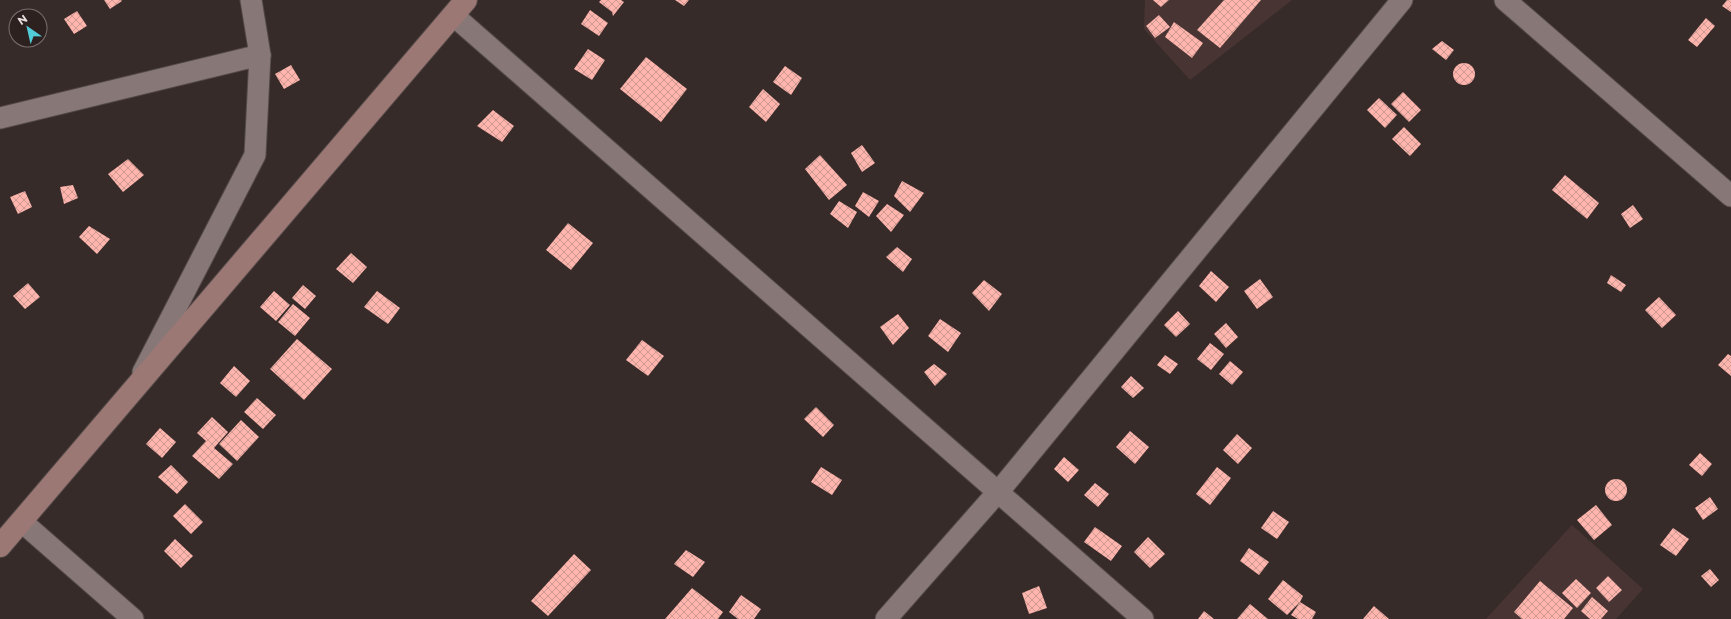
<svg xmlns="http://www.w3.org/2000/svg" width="1731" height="619" font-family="Montserrat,sans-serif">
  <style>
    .built { fill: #483533 }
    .building { fill: url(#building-cross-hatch) }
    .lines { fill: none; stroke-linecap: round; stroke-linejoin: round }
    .street-casing { stroke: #534948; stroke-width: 23 }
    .secondary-casing { stroke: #534948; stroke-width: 24 }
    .street { stroke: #877877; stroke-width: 21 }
    .secondary { stroke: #9c7875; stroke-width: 22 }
  </style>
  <defs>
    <pattern id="building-cross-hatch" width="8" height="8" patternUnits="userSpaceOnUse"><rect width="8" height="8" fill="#fdb5ad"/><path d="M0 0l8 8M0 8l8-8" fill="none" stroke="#cf9992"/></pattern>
  </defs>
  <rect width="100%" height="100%" fill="#372b29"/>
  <g class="built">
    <path d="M1145 0H1292L1190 80 1144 29Z"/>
    <path d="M1572 525 1643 589 1616 619H1486Z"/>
  </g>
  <g class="building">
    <path d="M104 0H121L122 1 110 9Z"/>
    <path d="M601 0H621L624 2 613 16 612 12 599 2Z"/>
    <path d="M675 0H689L684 6Z"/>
    <path d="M1153 0H1169L1161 7Z"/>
    <path d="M1224 0H1261L1220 48 1197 30Z"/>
    <path d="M1727 0H1731V12L1722 6Z"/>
    <path d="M590 10 608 23 599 36 581 24Z"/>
    <path d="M77 11 87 26 74 34 64 19Z"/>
    <path d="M1159 15 1170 27 1155 38 1146 26Z"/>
    <path d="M1706 18 1715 26 1697 47 1688 40Z"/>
    <path d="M1174 22 1203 43 1192 58 1165 37Z"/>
    <path d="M1442 41 1454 50 1446 60 1432 49Z"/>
    <path d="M588 49 605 60 592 80 574 69Z"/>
    <path d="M646 57 687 89 661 122 620 89Z"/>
    <circle cx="1464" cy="74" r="11"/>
    <path d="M291 65 300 80 284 89 275 74Z"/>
    <path d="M785 66 802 78 791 95 773 82Z"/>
    <path d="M763 89 780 104 766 122 749 107Z"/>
    <path d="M1403 92 1421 110 1409 122 1391 104Z"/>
    <path d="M1379 98 1397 115 1385 128 1367 110Z"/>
    <path d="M493 110 514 126 502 142 477 126Z"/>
    <path d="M1404 127 1421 144 1410 156 1392 139Z"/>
    <path d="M862 145 875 163 862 172 851 153Z"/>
    <path d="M820 155 847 185 829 200 805 169Z"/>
    <path d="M128 159 144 175 123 192 108 174Z"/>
    <path d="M1565 175 1599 203 1587 219 1552 190Z"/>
    <path d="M902 181 924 193 910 212 894 196Z"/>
    <path d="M73 185 78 198 64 204 60 187Z"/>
    <path d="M25 191 32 207 18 214 10 197Z"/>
    <path d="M863 192 879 201 869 217 855 206Z"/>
    <path d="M839 201 857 212 848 228 830 214Z"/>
    <path d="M887 204 904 215 891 232 876 216Z"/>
    <path d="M1633 205 1643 219 1630 228 1621 214Z"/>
    <path d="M568 223 593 243 571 270 546 250Z"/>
    <path d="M89 226 110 239 97 254 79 237Z"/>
    <path d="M897 247 912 259 903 272 886 257Z"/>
    <path d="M351 253 367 267 353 283 336 269Z"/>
    <path d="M1211 271 1229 287 1216 302 1199 286Z"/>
    <path d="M1611 275 1626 285 1621 292 1607 283Z"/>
    <path d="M1260 279 1273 297 1257 309 1244 291Z"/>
    <path d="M984 280 1002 294 989 311 972 293Z"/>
    <path d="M28 283 40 297 25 309 13 296Z"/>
    <path d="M303 285 316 296 305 309 292 298Z"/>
    <path d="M274 291 290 305 276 321 260 307Z"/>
    <path d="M377 291 400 308 388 324 364 307Z"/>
    <path d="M1659 297 1676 315 1662 328 1645 310Z"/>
    <path d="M293 304 310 318 295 336 278 322Z"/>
    <path d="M1178 311 1190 324 1176 337 1164 325Z"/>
    <path d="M898 314 909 328 893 345 880 327Z"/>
    <path d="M940 319 961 333 948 352 928 336Z"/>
    <path d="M1226 323 1238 337 1226 348 1214 334Z"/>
    <path d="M297 339 332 369 304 400 270 369Z"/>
    <path d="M642 340 664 356 648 376 626 360Z"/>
    <path d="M1210 343 1224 354 1211 370 1197 359Z"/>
    <path d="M1728 354 1731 356V376L1718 365Z"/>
    <path d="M1165 355 1178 364 1170 374 1157 365Z"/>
    <path d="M1230 361 1243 372 1232 385 1219 374Z"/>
    <path d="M934 364 947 374 935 386 924 372Z"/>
    <path d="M234 366 250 381 236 397 220 383Z"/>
    <path d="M1131 376 1144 388 1133 398 1121 387Z"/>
    <path d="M257 398 276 415 263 429 244 412Z"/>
    <path d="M816 407 834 425 823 437 804 419Z"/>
    <path d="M212 417 228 432 214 448 233 464 219 479 192 456 206 441 197 433Z"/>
    <path d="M241 420 259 437 237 461 219 444Z"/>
    <path d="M160 428 176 442 162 458 146 444Z"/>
    <path d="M1130 431 1149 447 1135 464 1116 447Z"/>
    <path d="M1237 434 1252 448 1238 464 1223 450Z"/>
    <path d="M1700 453 1712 464 1702 476 1689 465Z"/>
    <path d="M1064 457 1079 470 1068 482 1054 469Z"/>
    <path d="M171 465 188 482 177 494 158 477Z"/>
    <path d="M821 467 842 480 832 495 811 482Z"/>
    <path d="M1217 467 1231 478 1210 505 1196 494Z"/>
    <circle cx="1616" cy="490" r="11"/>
    <path d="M1095 483 1109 494 1098 507 1084 495Z"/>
    <path d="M1710 497 1718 509 1703 520 1695 508Z"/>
    <path d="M185 504 203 522 191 534 173 516Z"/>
    <path d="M1596 505 1612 525 1594 540 1577 520Z"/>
    <path d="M1273 511 1289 522 1277 539 1261 528Z"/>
    <path d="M1095 527 1122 546 1111 561 1084 542Z"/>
    <path d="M1673 528 1689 539 1676 556 1660 545Z"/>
    <path d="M1148 537 1165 554 1150 568 1134 552Z"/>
    <path d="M175 539 193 556 181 568 164 551Z"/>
    <path d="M1249 548 1269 562 1259 575 1240 561Z"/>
    <path d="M686 550 705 562 693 577 674 564Z"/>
    <path d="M574 554 591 570 548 616 531 601Z"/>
    <path d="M1710 569 1719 580 1711 587 1701 576Z"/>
    <path d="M1608 576 1622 590 1609 602 1596 588Z"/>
    <path d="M1576 579 1591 593 1577 608 1562 593Z"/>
    <path d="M1283 580 1303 596 1300 602 1287 615 1268 599Z"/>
    <path d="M1540 581 1573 608 1564 619H1522L1514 612Z"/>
    <path d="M1039 586 1047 608 1029 614 1022 593Z"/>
    <path d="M692 588 723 612 718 619H665Z"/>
    <path d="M741 595 761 609 754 619H738L729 612Z"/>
    <path d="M1592 597 1608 611 1601 619H1590L1581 611Z"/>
    <path d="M1300 602 1316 612 1312 619H1298L1291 615Z"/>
    <path d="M1250 604 1268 619H1237Z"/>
    <path d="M1374 606 1389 619H1363Z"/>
    <path d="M1204 611 1214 619H1198Z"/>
  </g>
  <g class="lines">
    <defs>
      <g id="street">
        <path d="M251 0 260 55"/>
        <path d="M1505 0 1731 196"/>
        <path d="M453 15 1143 619"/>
        <path d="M0 118 260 55 255 155 143 372"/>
        <path d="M21 521 133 619"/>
        <path d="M886 619 1004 485 1402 0"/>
      </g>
      <path id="secondary" d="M0 546 466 0"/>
    </defs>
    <use href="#street" class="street-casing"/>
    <use href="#secondary" class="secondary-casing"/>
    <use href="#street" class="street"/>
    <use href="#secondary" class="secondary"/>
  </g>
  <g transform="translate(28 28) rotate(326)"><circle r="19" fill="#2d2120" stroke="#786e6d"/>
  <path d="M0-3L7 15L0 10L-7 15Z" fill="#52cbd9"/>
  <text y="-6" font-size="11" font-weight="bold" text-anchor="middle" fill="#e9e1e0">N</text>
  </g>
</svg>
